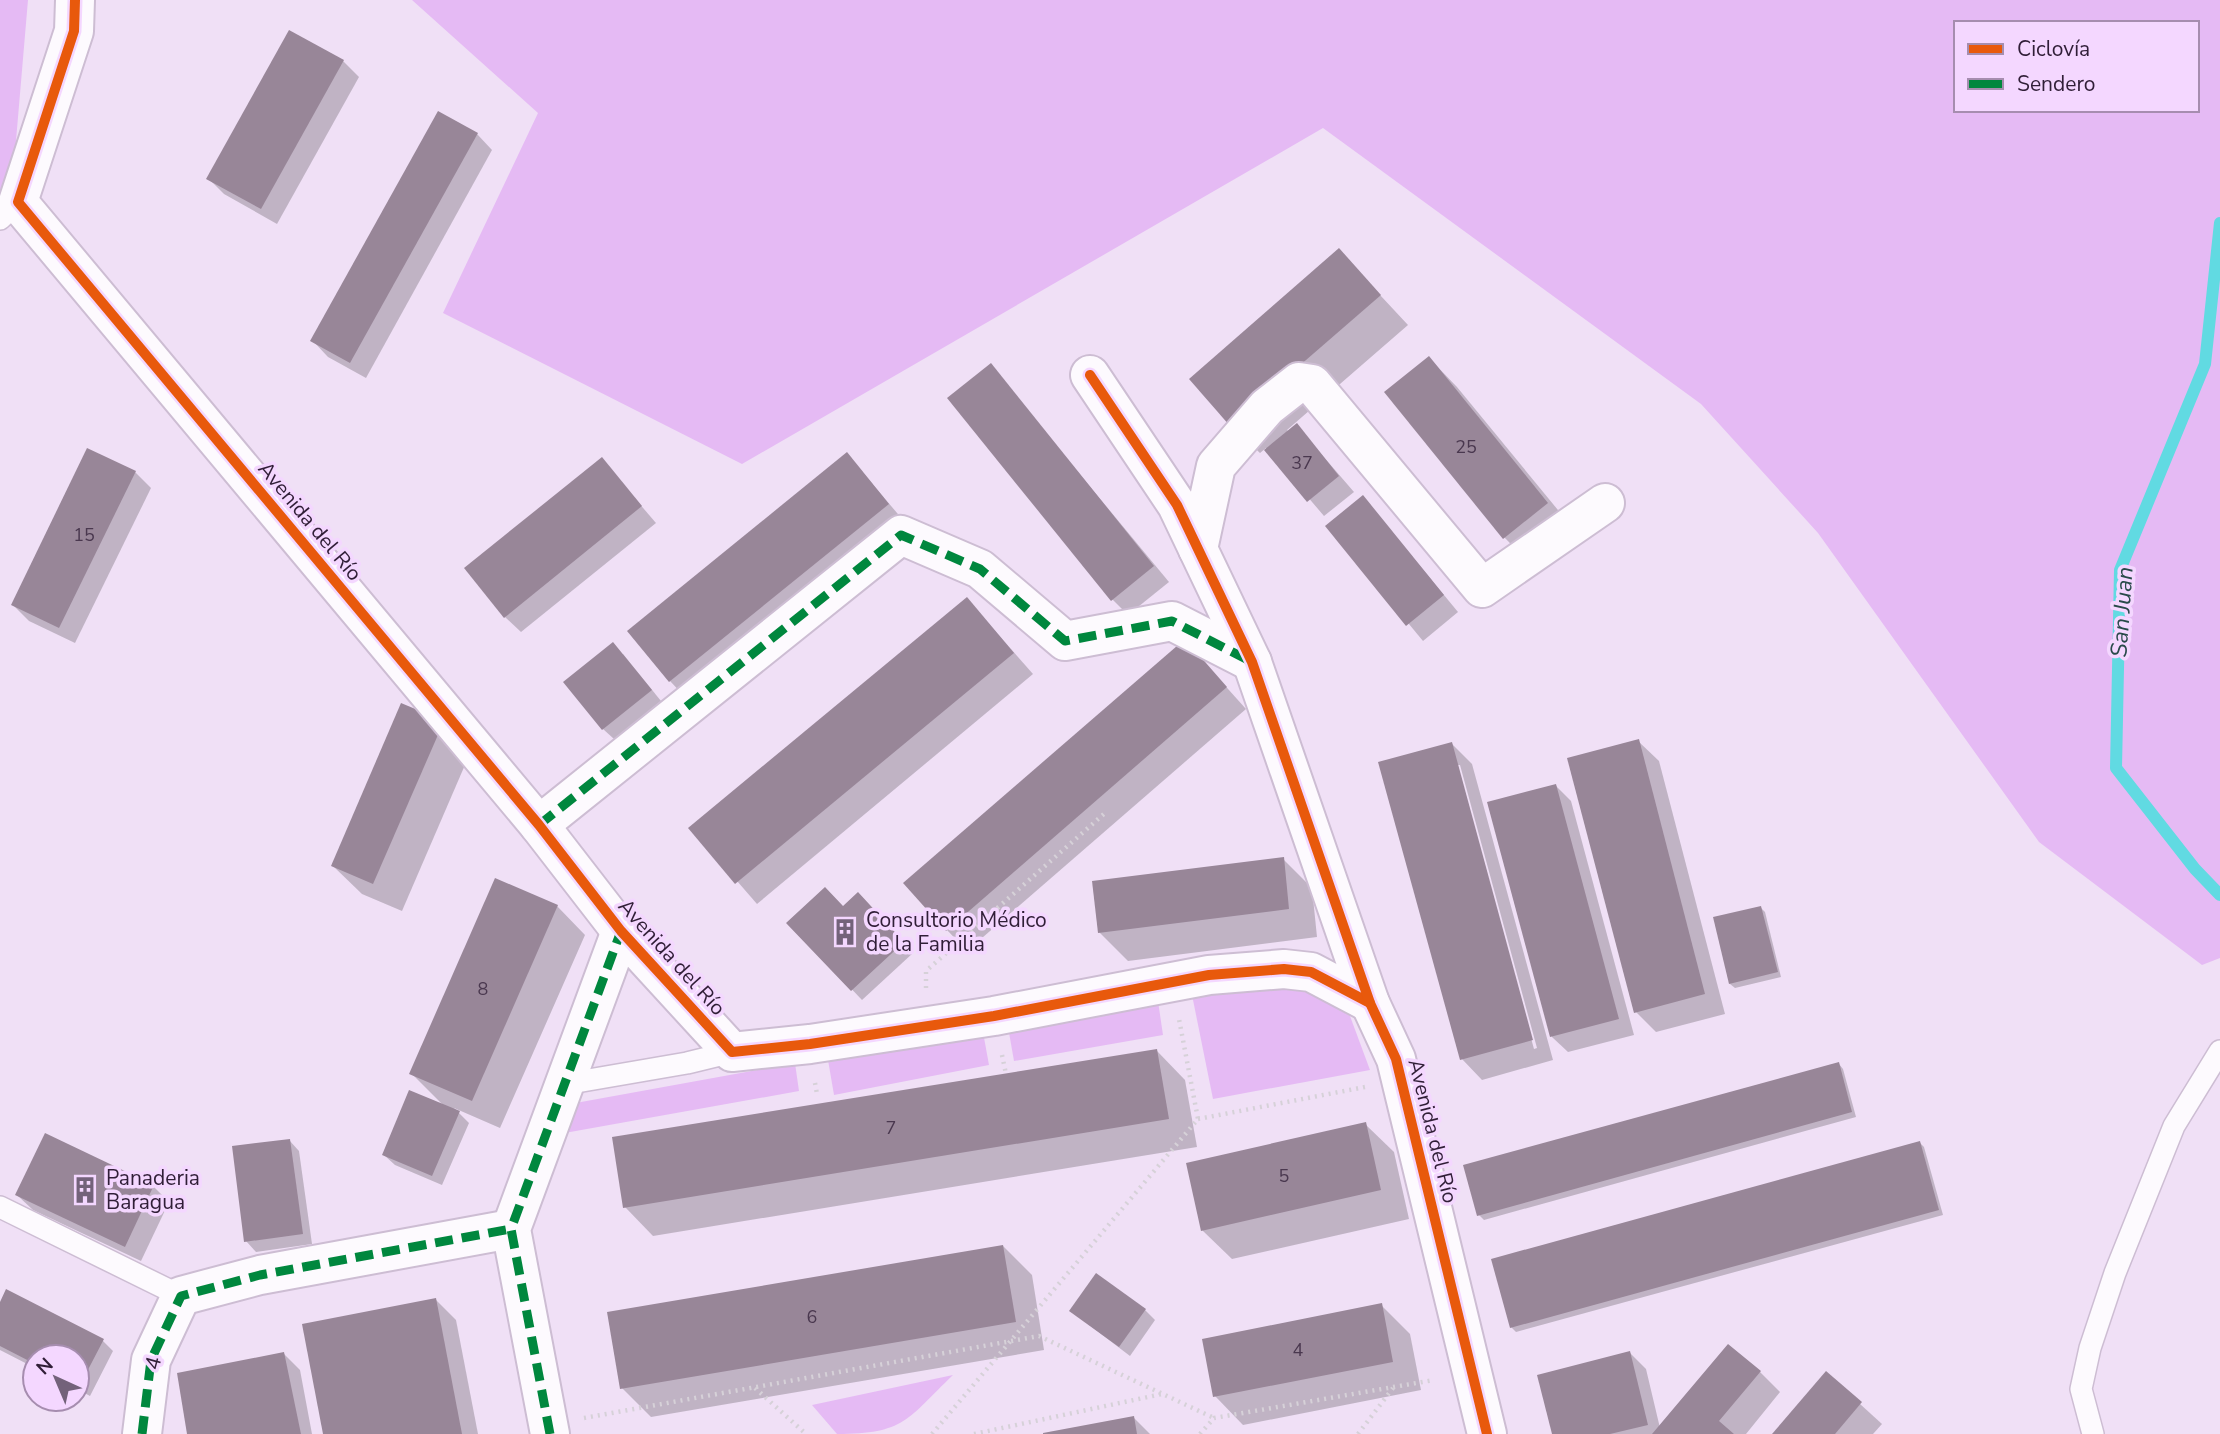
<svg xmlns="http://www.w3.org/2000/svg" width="2220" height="1434" font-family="'Nunito Sans',sans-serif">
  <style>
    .green { fill: #e5baf4; fill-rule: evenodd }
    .shadow { fill: #0003; fill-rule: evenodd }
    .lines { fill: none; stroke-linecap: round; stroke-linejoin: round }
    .stream { stroke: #61dae2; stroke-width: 12 }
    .building { fill: #988698 }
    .service-casing { stroke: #cdbdd3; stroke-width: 24 }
    .minor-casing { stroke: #cdbdd3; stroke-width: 42 }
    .path { stroke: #d6d1d8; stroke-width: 4.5; stroke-dasharray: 2 5; stroke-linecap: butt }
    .service { stroke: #fdfafe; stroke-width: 21 }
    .minor { stroke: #fdfafe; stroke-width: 38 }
    .quiet { stroke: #00873e; stroke-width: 9; stroke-dasharray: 18 9; stroke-linecap: butt }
    .cycleway-casing { stroke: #f4d7ff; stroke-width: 15 }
    .cycleway { stroke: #e8590c; stroke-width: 10 }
    .labels { text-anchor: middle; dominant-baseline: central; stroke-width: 7; stroke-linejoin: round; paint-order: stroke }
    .number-label { font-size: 18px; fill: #4a384f }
    .street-label { font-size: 21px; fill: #301e37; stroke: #f4d7ff }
    .poi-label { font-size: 21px; fill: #301e37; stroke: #f4d7ff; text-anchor: start }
    .water-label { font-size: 23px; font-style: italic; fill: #294a4a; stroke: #f4d7ff }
  </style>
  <rect width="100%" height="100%" fill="#f0e0f6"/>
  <g class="green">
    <path d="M0 0H28L13 176 0 190Z"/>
    <path d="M412 0H2220V958L2202 965 2039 842 1818 533 1701 404 1323 128 742 464 443 313 538 113ZM1956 23H2197V110H1956Z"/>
    <path d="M1302 988 1350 1016 1370 1070 1213 1099 1192 995Z"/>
    <path d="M1158 1001 1163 1035 1014 1061 1008 1027Z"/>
    <path d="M983 1032 989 1065 834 1095 828 1060Z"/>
    <path d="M795 1063 799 1091 559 1134 570 1104Z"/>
    <path d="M953 1375C907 1419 905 1434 837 1434L812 1405Z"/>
  </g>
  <g class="shadow">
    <path d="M343 61 359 77 277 224 224 194 209 179Z"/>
    <path d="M477 134 492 150 366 378 328 357 313 341Z"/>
    <path d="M1339 251 1408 325 1287 430 1289 432 1297 426 1354 492 1324 516 1266 448 1260 453 1231 425Z"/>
    <path d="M1429 358 1457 387 1576 532 1533 567 1505 538 1386 393Z"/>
    <path d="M990 366 1169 582 1128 615 1112 599Z"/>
    <path d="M847 454 903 520 685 697 670 681Z"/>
    <path d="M601 459 656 523 521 632 505 617Z"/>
    <path d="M135 472 151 488 75 643 29 621 13 605Z"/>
    <path d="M1363 497 1458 612 1423 641 1328 526Z"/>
    <path d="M967 599 1033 674 757 904 691 828Z"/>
    <path d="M1185 641 1246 709 967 951 947 930Z"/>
    <path d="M623 654 661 701 614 739 603 729Z"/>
    <path d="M402 705 471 751 402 911 362 894 333 866Z"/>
    <path d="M1638 741 1659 761 1725 1014 1656 1032 1636 1012Z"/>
    <path d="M1451 743 1472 764 1553 1060 1482 1080 1462 1059ZM1456 765H1460L1537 1048 1534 1049Z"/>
    <path d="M1556 786 1571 801 1634 1035 1568 1052 1552 1037 1489 803Z"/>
    <path d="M1283 859 1312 888 1317 937 1128 961 1099 932Z"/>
    <path d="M868 904 913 953 862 1000 789 923Z"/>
    <path d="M557 906 585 935 500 1128 454 1108 469 1123 442 1185 395 1165 384 1155 445 1107 411 1073Z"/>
    <path d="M1761 908 1765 912 1781 977 1735 988 1730 984Z"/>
    <path d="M1157 1051 1185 1080 1197 1147 653 1236 625 1207Z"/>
    <path d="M1839 1064 1843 1069 1856 1117 1484 1220 1479 1215Z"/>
    <path d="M1365 1124 1394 1152 1409 1219 1232 1259 1203 1231 1188 1164Z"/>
    <path d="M46 1135 153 1186 169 1202 141 1261 33 1210 17 1195Z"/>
    <path d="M289 1140 299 1151 312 1244 256 1252 246 1241Z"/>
    <path d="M1920 1143 1924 1147 1943 1215 1516 1332 1511 1327Z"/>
    <path d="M1003 1246 1032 1275 1044 1350 651 1417 622 1388Z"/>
    <path d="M435 1299 456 1320 478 1434H325Z"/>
    <path d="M0 1305 103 1341 113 1351 90 1396 77 1389V1357H35V1368L0 1350Z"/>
    <path d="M1381 1305 1410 1334 1421 1390 1243 1425 1215 1396Z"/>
    <path d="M1145 1310 1155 1320 1130 1356 1071 1311Z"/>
    <path d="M1630 1353 1646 1369 1660 1428 1760 1372 1780 1392 1746 1434H1553Z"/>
    <path d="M284 1354 300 1370 312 1434H188Z"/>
    <path d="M1826 1373 1882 1424 1873 1434H1774Z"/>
    <path d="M1134 1418 1150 1434H1045Z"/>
  </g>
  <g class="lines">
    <path class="stream" d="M2220 223 2205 364 2120 570 2116 768 2195 869 2220 895"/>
  </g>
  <g class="building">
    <path d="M289 30 344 60 261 209 206 179Z"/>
    <path d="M438 111 478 133 350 363 310 341Z"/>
    <path d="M1339 248 1381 295 1230 426 1189 379Z"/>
    <path d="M1429 356 1548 503 1503 539 1384 392Z"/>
    <path d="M991 363 1154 566 1111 601 947 398Z"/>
    <path d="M1297 423 1339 476 1307 502 1264 450Z"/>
    <path d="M87 448 136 471 59 628 11 605Z"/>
    <path d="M847 452 889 504 669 682 627 631Z"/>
    <path d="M602 457 642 506 504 618 464 568Z"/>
    <path d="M1363 495 1444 595 1406 626 1325 526Z"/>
    <path d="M967 597 1014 653 735 884 688 828Z"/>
    <path d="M1185 639 1227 687 946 931 903 883Z"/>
    <path d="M613 642 652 690 602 730 563 682Z"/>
    <path d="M401 703 444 721 373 884 331 866Z"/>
    <path d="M1639 739 1705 994 1634 1013 1567 758Z"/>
    <path d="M1452 742 1533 1040 1460 1060 1378 762Z"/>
    <path d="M1556 784 1619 1019 1550 1037 1487 802Z"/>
    <path d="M1284 857 1289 909 1098 933 1092 881Z"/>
    <path d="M495 878 558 905 472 1101 409 1074Z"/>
    <path d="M825 887 843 906 858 892 904 942 851 991 786 923Z"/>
    <path d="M1761 906 1778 972 1729 984 1713 917Z"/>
    <path d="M1157 1049 1169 1119 623 1208 612 1137Z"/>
    <path d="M1839 1062 1852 1112 1477 1216 1463 1165Z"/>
    <path d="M409 1090 460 1111 432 1176 382 1155Z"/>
    <path d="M1366 1122 1381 1190 1201 1231 1186 1163Z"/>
    <path d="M45 1133 154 1185 125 1247 15 1195Z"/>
    <path d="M290 1139 303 1234 244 1242 232 1146Z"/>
    <path d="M1920 1141 1939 1210 1510 1328 1491 1259Z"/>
    <path d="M1003 1245 1016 1322 620 1389 607 1312Z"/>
    <path d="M1096 1273 1146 1309 1119 1347 1069 1311Z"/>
    <path d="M6 1289 104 1339 79 1387 77 1357H35V1364L0 1346V1302Z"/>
    <path d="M436 1298 462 1434H323L302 1324Z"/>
    <path d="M1382 1303 1393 1362 1213 1397 1202 1339Z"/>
    <path d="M1728 1344 1761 1371 1719 1421 1734 1434H1652Z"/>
    <path d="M1630 1351 1648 1425 1610 1434H1552L1537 1375Z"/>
    <path d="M284 1352 301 1434H187L177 1373Z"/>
    <path d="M1826 1371 1862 1402 1835 1434H1772Z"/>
    <path d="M1134 1416 1137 1434H1043V1433Z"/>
  </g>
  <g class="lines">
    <defs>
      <g id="service">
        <path d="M0 219 18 202"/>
        <path d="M565 1084 687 1063 732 1052"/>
        <path d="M0 1207 181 1296"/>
        <path d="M2093 1434 2081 1389 2090 1348 2115 1273 2174 1126 2220 1051"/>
      </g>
      <g id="minor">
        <path d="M75 0 74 31 18 202 539 825 621 931 732 1052 810 1044 994 1016 1209 975 1284 969 1311 972 1370 1003"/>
        <path d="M1090 375 1177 505 1252 662 1370 1003 1396 1059 1487 1434"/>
        <path d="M1198 549 1216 466 1267 407 1299 382 1312 384 1482 588 1605 503"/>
        <path d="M539 825 901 535 980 569 1065 641 1172 621 1252 662"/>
        <path d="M142 1434 151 1360 181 1296 260 1275 511 1229"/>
        <path d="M550 1434 511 1229 621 931"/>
      </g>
    </defs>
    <use href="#service" class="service-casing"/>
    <use href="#minor" class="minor-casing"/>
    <g class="path">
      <path d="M926 988V971L1105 813"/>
      <path d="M1002 1055 1006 1074"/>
      <path d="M815 1083 817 1094"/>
      <path d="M1198 1119 1365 1087"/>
      <path d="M755 1388 806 1434"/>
      <path d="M584 1418 1039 1336 1214 1418"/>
      <path d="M932 1434 1198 1119 1179 1019"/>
      <path d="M974 1434 1162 1394"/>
      <path d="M1200 1434 1214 1418 1434 1380"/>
      <path d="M1358 1434 1393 1388"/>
    </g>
    <use href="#service" class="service"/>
    <use href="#minor" class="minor"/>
    <g class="quiet">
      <path d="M539 825 901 535 980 569 1065 641 1172 621 1250 661"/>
      <path d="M142 1434 151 1360 181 1296 260 1275 511 1229"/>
      <path d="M550 1434 511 1229 621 931"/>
    </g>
    <defs>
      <g id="cycleway">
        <path d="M75 0 74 31 18 202 539 825 621 931 732 1052 810 1044 994 1016 1209 975 1284 969 1311 972 1370 1003"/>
        <path d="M1090 375 1177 505 1252 662 1370 1003 1396 1059 1487 1434"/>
      </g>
    </defs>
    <use href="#cycleway" class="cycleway-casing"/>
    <use href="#cycleway" class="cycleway"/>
  </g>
  <defs>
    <symbol id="building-bare" viewBox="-9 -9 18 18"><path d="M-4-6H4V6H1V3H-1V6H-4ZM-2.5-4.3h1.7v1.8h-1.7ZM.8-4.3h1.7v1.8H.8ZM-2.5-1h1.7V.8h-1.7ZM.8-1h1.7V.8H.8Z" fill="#73627a" stroke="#f4d7ff" stroke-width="2.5" paint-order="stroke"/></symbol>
  </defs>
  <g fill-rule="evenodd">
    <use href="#building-bare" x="826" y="913" width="38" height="38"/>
    <use href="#building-bare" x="66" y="1171" width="38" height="38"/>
  </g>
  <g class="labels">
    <g class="number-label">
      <text x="1466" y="447">25</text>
      <text x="1302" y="463">37</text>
      <text x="84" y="535">15</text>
      <text x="483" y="989">8</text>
      <text x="891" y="1128">7</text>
      <text x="1284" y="1176">5</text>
      <text x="812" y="1317">6</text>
      <text x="1298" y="1350">4</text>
    </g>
    <g class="street-label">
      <text transform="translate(310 521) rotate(50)">Avenida del Río</text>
      <text transform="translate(672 957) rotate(48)">Avenida del Río</text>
      <text transform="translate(1433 1131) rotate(76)">Avenida del Río</text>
      <text transform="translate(153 1363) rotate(-75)">4</text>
    </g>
    <g class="poi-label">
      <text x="866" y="920">Consultorio Médico<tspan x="866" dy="24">de la Familia</tspan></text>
      <text x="106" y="1178">Panaderia<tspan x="106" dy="24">Baragua</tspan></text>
    </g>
    <g class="water-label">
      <text transform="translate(2122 612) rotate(-86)">San Juan</text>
    </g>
  </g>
  <rect x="1954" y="21" width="245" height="91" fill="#f4d7ff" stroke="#a68daf" stroke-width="2"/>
  <rect x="1968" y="44" width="35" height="10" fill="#e8590c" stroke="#a68daf" stroke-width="2"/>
  <text x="2017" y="56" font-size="21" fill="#301e37">Ciclovía</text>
  <rect x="1968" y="79" width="35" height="10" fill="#00873e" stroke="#a68daf" stroke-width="2"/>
  <text x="2017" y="91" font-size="21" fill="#301e37">Sendero</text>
  <g transform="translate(56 1378) rotate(316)"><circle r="33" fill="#f4d7ff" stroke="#a68daf" stroke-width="2"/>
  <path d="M0-5L12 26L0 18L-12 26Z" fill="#73627a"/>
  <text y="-10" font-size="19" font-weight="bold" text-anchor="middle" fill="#301e37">N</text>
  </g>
</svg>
